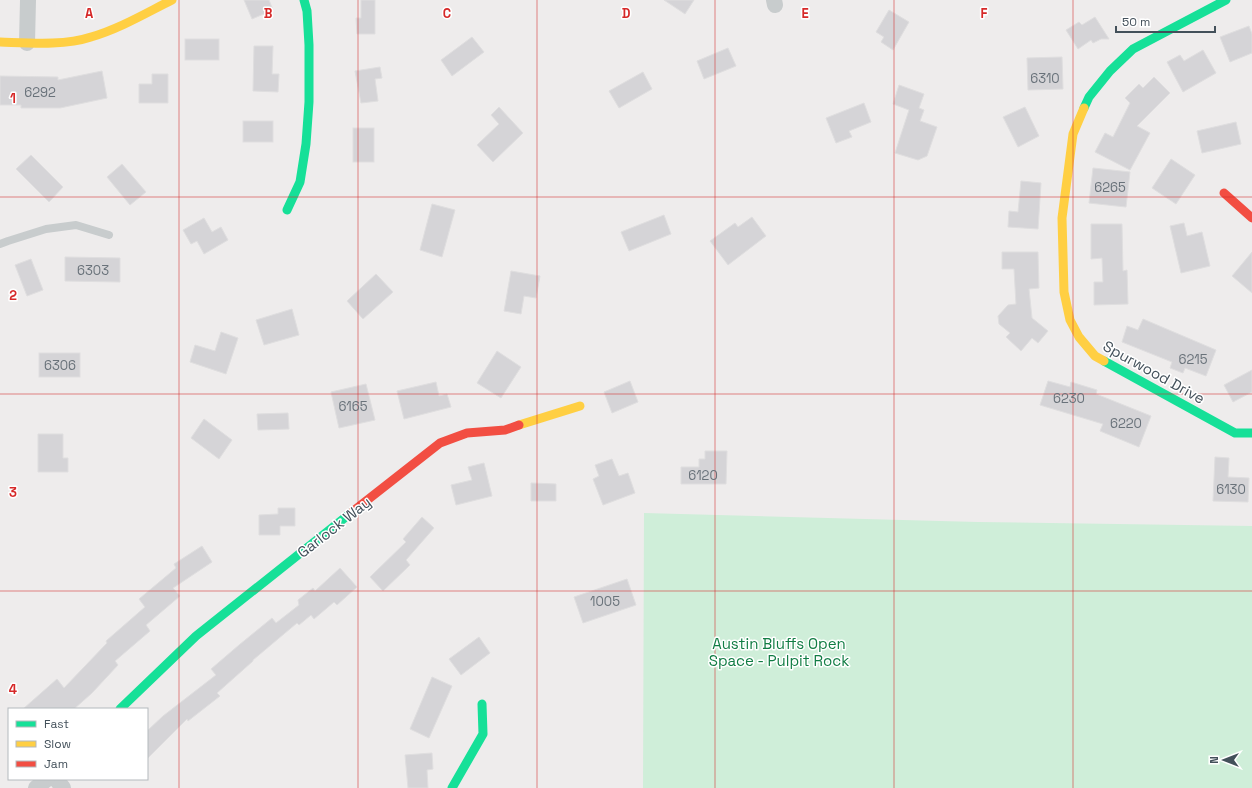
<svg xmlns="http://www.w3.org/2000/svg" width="1252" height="788" font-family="'Space Grotesk',sans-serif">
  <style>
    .green { fill: #cfeed9 }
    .building { fill: #d5d4d7; stroke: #dfdedf }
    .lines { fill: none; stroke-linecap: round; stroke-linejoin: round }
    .lane { stroke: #c8cccd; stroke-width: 8 }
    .street { stroke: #c8cccd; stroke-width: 16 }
    .fast { stroke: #16e098; stroke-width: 9 }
    .slow { stroke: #ffcf43; stroke-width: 9 }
    .jam { stroke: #f24e42; stroke-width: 9 }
    .grid { fill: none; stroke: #d62828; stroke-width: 1; stroke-opacity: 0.55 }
    .labels { text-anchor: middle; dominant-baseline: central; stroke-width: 3; stroke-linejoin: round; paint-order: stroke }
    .number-label { font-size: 13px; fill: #69727a }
    .street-label { font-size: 15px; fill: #43505a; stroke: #fff }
    .park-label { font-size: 15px; fill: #117d44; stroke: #fff }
    .grid-label { font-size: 13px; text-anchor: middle; font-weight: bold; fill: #d62828; stroke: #fff; stroke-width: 3; stroke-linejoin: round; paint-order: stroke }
  </style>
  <rect width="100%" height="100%" fill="#eeecec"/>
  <path class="green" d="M644 513 978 522 1252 526V788H643Z"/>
  <g class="building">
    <path d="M244 0H269L273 10 252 19Z"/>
    <path d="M361 0H375V34H357L356 18H361Z"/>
    <path d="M664 0H694L685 14Z"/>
    <path d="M889 10 909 22 893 50 881 42 884 37 876 32Z"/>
    <path d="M1095 17 1109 39H1101L1093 43 1091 40 1078 49 1066 30 1079 22 1082 25Z"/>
    <path d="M1249 26 1252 34V53L1230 62 1220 37Z"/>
    <path d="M472 37 484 52 452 76 441 60Z"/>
    <rect x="185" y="39" width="34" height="21"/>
    <path d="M254 46H273L272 74H279L278 92 253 91Z"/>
    <path d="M728 48 736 66 704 79 697 61Z"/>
    <path d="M1203 50 1216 73 1183 92 1167 62 1180 55 1184 61Z"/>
    <path d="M1062 57 1063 89 1028 90 1027 58Z"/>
    <path d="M380 67 382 78 375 79 378 101 361 103 355 71Z"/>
    <path d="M102 71 107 98 60 108H21V105H0V76L58 77V80Z"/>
    <path d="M643 72 652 89 619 108 609 91Z"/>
    <path d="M152 74H168V103H139V84H152Z"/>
    <path d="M1154 77 1170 93 1137 126 1150 133 1130 170 1095 152 1105 133 1113 137 1130 103 1125 98 1139 84 1143 88Z"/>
    <path d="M899 85 924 94 919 108 924 110 920 121 937 127 927 156 918 160 895 153 909 110 893 104Z"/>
    <path d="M864 103 871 122 849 131 852 137 836 143 826 118Z"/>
    <path d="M499 107 523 133 493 162 477 145 499 124 491 115Z"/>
    <path d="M1025 107 1039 136 1018 147 1003 117Z"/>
    <rect x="243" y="121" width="30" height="21"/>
    <path d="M1236 122 1241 144 1202 153 1197 131Z"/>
    <rect x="353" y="128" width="21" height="34"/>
    <path d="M31 155 63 187 49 202 16 169Z"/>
    <path d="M1171 159 1195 175 1176 204 1152 188Z"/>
    <path d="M122 164 146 192 130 205 107 177Z"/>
    <path d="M1093 168 1130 172 1126 207 1089 203Z"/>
    <path d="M1021 181 1041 183 1038 229 1008 227 1009 211 1018 212Z"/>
    <path d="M432 204 455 210 442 257 420 250Z"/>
    <path d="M664 215 671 234 629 251 621 232Z"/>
    <path d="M752 217 766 236 728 265 710 241 735 223 738 227Z"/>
    <path d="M204 218 212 232 221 227 228 240 204 254 197 241 191 244 183 230Z"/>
    <path d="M1184 223 1187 236 1202 232 1210 266 1181 273 1170 226Z"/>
    <path d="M1091 224H1122L1123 271 1127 270 1128 304 1094 305V282H1103L1102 258 1091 259Z"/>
    <path d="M1002 252H1038L1039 288 1029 289 1032 318 1048 331 1038 343 1032 338 1021 351 1006 337 1010 333 999 324 998 316 1008 305 1016 304 1014 269H1002Z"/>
    <path d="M1252 252V293L1232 276Z"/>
    <path d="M65 257 120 258V282L65 281Z"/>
    <path d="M31 259 43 290 27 296 15 265Z"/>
    <path d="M511 271 540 276 536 298 524 296 521 314 504 311Z"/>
    <path d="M376 274 393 292 363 319 347 301Z"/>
    <path d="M292 309 299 335 264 345 256 320Z"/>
    <path d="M1143 319 1216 350 1206 376 1185 368 1183 373 1170 368 1172 362 1122 342 1127 326 1138 330Z"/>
    <path d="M221 332 238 338 226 374 190 362 195 345 215 351Z"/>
    <path d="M497 351 521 367 501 398 477 383Z"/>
    <rect x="39" y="353" width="41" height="24"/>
    <path d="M1252 370V392L1233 402 1224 385Z"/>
    <path d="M630 381 638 402 612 413 604 392Z"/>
    <path d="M1048 381 1070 387 1071 382 1097 390 1096 394 1151 416 1139 447 1100 431 1103 424 1040 405Z"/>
    <path d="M436 382 439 396 447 394 451 407 404 419 397 391Z"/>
    <path d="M366 384 375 420 339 428 331 392Z"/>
    <path d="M288 413 289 429 258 430 257 414Z"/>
    <path d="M204 419 232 440 219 459 191 438Z"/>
    <path d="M38 434H63V458H68V472H38Z"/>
    <path d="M705 451H727L726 484H681V467H699V459H705Z"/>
    <path d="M1215 457 1229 458 1228 477 1249 478 1248 502 1213 501Z"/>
    <path d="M612 459 619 476 628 473 635 493 603 505 593 479 599 476 595 465Z"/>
    <path d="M484 463 492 496 456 505 451 485 472 480 468 467Z"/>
    <path d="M531 483 556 484V501H531Z"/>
    <path d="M278 508H295V526H280V535H259V515L278 514Z"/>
    <path d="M422 517 434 528 406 560 410 565 383 591 370 577 406 542 403 539Z"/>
    <path d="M202 546 212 562 173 588 180 596 146 625 150 631 115 661 118 665 92 693 74 709H23L57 679 64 688 107 643 106 641 145 607 139 599 176 568 174 564Z"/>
    <path d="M340 568 357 587 337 605 334 602 314 619 311 615 299 625 297 623 253 660V661L217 693 220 696 188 721 187 719 147 759V731L163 716 216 675 211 669 239 645 272 618 276 623 299 605 298 600 313 588 315 591Z"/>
    <path d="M627 579 636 605 583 623 574 597Z"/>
    <path d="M479 637 490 653 461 675 449 659Z"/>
    <path d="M432 677 452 686 429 738 410 729Z"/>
    <path d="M432 753 433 769 427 770 428 788H408L405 755Z"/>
  </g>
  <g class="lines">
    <path class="lane" d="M0 244 8 241 46 229 76 225 109 235"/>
    <g class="street">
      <path d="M774 0 775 5"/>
      <path d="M27 43 28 0"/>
      <path d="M56 779 63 788"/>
      <path d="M36 788 47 779"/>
    </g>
    <g class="fast">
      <path d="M1084 108 1089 97 1110 71 1133 49 1226 0"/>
      <path d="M287 210 300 182 306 144 309 102V45L307 11 304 0"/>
      <path d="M1104 361 1235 433H1252"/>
      <path d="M120 709 196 636 352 512"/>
      <path d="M452 788 483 734 482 704"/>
    </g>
    <g class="slow">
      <path d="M0 42C29 43 64 46 91 37 119 29 146 13 172 0"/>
      <path d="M1084 108 1073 134 1062 218 1064 292 1070 320 1079 337 1095 356 1104 361"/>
      <path d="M519 425 580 406"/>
    </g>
    <g class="jam">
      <path d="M1224 193 1252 218"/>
      <path d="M352 512 440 443 467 433 505 430 519 425"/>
    </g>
  </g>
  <path class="grid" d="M179 0V788M358 0V788M537 0V788M715 0V788M894 0V788M1073 0V788M0 197H1252M0 394H1252M0 591H1252"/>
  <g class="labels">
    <g class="number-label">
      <text x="1045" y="78">6310</text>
      <text x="40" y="92">6292</text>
      <text x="1110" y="187">6265</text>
      <text x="93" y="270">6303</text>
      <text x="1193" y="359">6215</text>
      <text x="60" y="365">6306</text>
      <text x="1069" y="398">6230</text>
      <text x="353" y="406">6165</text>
      <text x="1126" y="423">6220</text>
      <text x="703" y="475">6120</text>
      <text x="1231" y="489">6130</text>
      <text x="605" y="601">1005</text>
    </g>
    <g class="street-label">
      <text transform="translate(1154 372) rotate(29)">Spurwood Drive</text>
      <text transform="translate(334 527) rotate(-38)">Garlock Way</text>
    </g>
    <g class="park-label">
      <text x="779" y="643">Austin Bluffs Open<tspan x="779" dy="17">Space - Pulpit Rock</tspan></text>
    </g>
  </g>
  <g class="grid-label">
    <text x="89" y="18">A</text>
    <text x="268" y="18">B</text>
    <text x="447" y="18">C</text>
    <text x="626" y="18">D</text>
    <text x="805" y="18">E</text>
    <text x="984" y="18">F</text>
    <text x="13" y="103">1</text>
    <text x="13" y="300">2</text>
    <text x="13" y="497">3</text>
    <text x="13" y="694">4</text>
  </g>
  <rect x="8" y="708" width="140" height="72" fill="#ffffff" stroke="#b4b9bd"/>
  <rect x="16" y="721" width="20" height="6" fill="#16e098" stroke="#b4b9bd"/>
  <text x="44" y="728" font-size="12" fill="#43505a">Fast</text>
  <rect x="16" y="741" width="20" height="6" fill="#ffcf43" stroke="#b4b9bd"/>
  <text x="44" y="748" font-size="12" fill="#43505a">Slow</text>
  <rect x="16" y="761" width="20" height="6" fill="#f24e42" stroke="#b4b9bd"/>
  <text x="44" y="768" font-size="12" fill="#43505a">Jam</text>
  <g transform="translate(1224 760) rotate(270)" stroke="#ffffff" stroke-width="3" paint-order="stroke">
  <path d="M0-3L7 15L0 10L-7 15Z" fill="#43505a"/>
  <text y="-6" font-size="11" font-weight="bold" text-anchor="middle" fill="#43505a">N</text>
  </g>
  <path d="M1116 26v6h99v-6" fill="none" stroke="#43505a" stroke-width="2"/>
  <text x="1122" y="26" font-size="12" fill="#43505a" stroke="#ffffff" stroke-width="3" paint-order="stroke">50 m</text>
</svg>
